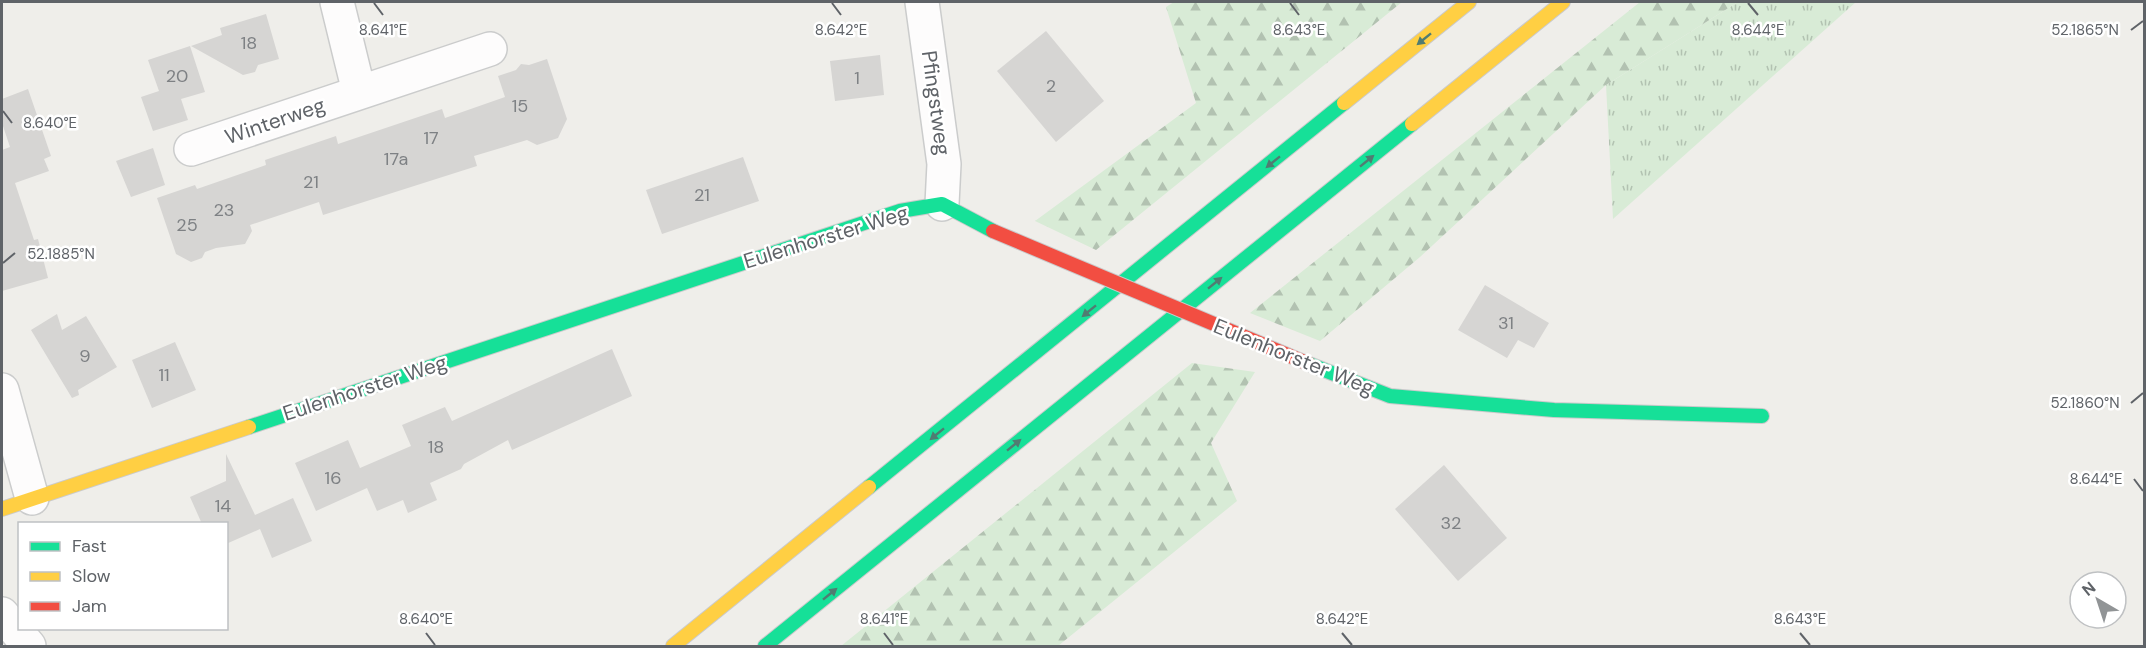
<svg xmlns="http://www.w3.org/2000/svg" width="2146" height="648" font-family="'DM Sans',sans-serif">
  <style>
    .grass { fill: url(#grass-tufts) }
    .forest { fill: url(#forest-firs) }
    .building { fill: #d6d5d3 }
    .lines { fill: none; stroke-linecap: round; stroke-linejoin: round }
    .street-casing { stroke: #cbcccc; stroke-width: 36 }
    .fast-casing { stroke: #cacacb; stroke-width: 16 }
    .slow-casing { stroke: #cacacb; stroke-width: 16 }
    .street { stroke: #fdfcfc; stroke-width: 33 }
    .fast { stroke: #16e098; stroke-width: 14 }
    .slow { stroke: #ffcf43; stroke-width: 14 }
    .jam-bridge-casing { stroke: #cacacb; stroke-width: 16; stroke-linecap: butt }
    .jam-bridge { stroke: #f24e42; stroke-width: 14 }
    .oneway { fill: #507c72 }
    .ticks { fill: none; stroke: #5f6368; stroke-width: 2 }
    .labels { text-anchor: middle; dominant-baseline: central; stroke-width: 5; stroke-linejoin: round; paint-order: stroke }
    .number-label { font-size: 18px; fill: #7e8184 }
    .street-label { font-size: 21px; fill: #5f6368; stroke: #fff }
    .ticks-label { font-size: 15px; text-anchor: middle; fill: #5f6368; stroke: #fff; stroke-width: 5; stroke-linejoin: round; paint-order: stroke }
  </style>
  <defs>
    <pattern id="grass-tufts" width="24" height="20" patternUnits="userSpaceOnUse" patternTransform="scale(1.5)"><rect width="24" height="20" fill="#d8ebd6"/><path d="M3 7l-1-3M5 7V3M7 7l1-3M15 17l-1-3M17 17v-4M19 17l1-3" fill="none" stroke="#b2c2b1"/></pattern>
    <pattern id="forest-firs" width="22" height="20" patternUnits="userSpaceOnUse" patternTransform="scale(1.5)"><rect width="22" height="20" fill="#d8ebd6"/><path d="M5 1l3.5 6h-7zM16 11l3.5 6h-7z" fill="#b2c2b1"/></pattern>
  </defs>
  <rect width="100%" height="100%" fill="#efeeea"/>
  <path class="grass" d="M1738 2H1856L1613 219 1606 85Z"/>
  <g class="forest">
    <path d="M1174 2H1402L1096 250 1035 221 1196 103 1166 7Z"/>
    <path d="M1640 2H1738L1606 85 1420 257 1320 341 1250 313Z"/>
    <path d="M1192 363 1255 372 1211 443 1237 501 1058 646H841Z"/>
  </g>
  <g class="building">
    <path d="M266 14 279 59 258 65 255 72 243 75 191 46 222 35 220 28Z"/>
    <path d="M1046 31 1104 101 1056 142 997 71Z"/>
    <path d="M190 46 205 92 181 99 188 120 153 131 141 97 159 91 148 60Z"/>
    <path d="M880 55 884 95 835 101 830 61Z"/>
    <path d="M547 59 567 119 558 138 537 145 527 140 474 156 477 166 323 215 319 202 250 225 252 231 245 244 216 248 205 252 202 258 191 262 176 254 157 198 195 185 197 189 266 165 265 160 336 136 338 144 442 109 445 118 505 97 498 76 516 70 521 64 529 65Z"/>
    <path d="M28 89 51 156 44 159 49 171 15 183 34 240 38 239 48 278 2 291V150L10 147 2 123V99Z"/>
    <path d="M153 148 165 185 131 197 116 161Z"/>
    <path d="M743 157 759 201 662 234 646 190Z"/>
    <path d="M1485 285 1549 323 1534 348 1518 340 1507 358 1458 330Z"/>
    <path d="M57 314 62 330 86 316 117 367 78 390 79 395 72 398 31 330Z"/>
    <path d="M175 342 196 390 152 408 132 360Z"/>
    <path d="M612 349 632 396 512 450 508 440 464 464 461 469 430 483 437 500 408 513 403 500 377 511 367 488 316 511 295 463 348 440 360 468 411 446 402 425 445 407 452 421Z"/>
    <path d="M226 454 255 515 293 498 312 541 272 558 260 529 226 544V524H202L190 497 226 481Z"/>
    <path d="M1444 465 1507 538 1458 581 1395 509Z"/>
  </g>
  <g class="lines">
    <defs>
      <g id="street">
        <path d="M337 2 359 92"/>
        <path d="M922 2 944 164 942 204"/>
        <path d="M191 149 490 49"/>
        <path d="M2 390 32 498"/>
        <path d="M2 614 29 646"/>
      </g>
      <g id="fast">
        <path d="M1309 364 1390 396 1554 410 1762 416"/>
        <path d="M249 427 900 211 942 204 993 231"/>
        <path d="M869 487 1344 103"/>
        <path d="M765 646 1412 124"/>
      </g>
      <g id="slow">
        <path d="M1344 103 1469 2"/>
        <path d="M1412 124 1563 2"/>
        <path d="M2 509 249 427"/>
        <path d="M673 646 869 487"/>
      </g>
    </defs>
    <use href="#street" class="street-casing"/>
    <use href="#fast" class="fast-casing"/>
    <use href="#slow" class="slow-casing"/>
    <use href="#street" class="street"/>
    <use href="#fast" class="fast"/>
    <use href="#slow" class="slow"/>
    <defs>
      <path id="jam-bridge" d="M993 231 1309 364"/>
    </defs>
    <use href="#jam-bridge" class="jam-bridge-casing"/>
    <use href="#jam-bridge" class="jam-bridge"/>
  </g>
  <defs><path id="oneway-solid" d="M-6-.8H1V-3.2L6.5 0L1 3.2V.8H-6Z" transform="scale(1.5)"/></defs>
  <g class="oneway">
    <use href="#oneway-solid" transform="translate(1424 39) rotate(141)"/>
    <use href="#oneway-solid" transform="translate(1367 161) rotate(-39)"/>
    <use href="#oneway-solid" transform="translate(1273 162) rotate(141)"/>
    <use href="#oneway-solid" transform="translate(1215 283) rotate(-39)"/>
    <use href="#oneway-solid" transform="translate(1089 311) rotate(141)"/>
    <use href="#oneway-solid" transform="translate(937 434) rotate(141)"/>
    <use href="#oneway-solid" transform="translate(1014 445) rotate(-39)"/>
    <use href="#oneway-solid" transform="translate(830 594) rotate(-39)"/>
  </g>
  <path class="ticks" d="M374 3 383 15M832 3 841 15M1290 3 1299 15M1748 3 1758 15M2131 30 2143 21M3 111 12 123M3 263 15 253M2131 403 2143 393M2134 479 2143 491M426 633 435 645M884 633 893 645M1342 633 1352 645M1800 633 1810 645"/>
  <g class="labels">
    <g class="number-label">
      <text x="249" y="43">18</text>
      <text x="177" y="76">20</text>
      <text x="857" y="78">1</text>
      <text x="1051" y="86">2</text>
      <text x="520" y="106">15</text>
      <text x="431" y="138">17</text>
      <text x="396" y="159">17a</text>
      <text x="311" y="182">21</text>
      <text x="702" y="195">21</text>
      <text x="224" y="210">23</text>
      <text x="187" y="225">25</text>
      <text x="1506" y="323">31</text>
      <text x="85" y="356">9</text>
      <text x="164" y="375">11</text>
      <text x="436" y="447">18</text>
      <text x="333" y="478">16</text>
      <text x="223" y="506">14</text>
      <text x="1451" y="523">32</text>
    </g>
    <g class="street-label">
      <text transform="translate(936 103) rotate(82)">Pfingstweg</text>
      <text transform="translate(275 121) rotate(-19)">Winterweg</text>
      <text transform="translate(826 237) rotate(-17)">Eulenhorster Weg</text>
      <text transform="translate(1294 357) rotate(22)">Eulenhorster Weg</text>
      <text transform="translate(365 388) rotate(-18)">Eulenhorster Weg</text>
    </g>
  </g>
  <g class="ticks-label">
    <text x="383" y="35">8.641°E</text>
    <text x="841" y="35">8.642°E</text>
    <text x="1758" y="35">8.644°E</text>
    <text x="1299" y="35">8.643°E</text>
    <text x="2085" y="35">52.1865°N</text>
    <text x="50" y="128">8.640°E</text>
    <text x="61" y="259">52.1885°N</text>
    <text x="2085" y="408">52.1860°N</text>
    <text x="2096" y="484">8.644°E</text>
    <text x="426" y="624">8.640°E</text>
    <text x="884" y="624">8.641°E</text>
    <text x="1342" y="624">8.642°E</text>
    <text x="1800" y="624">8.643°E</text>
  </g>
  <rect width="2146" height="648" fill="none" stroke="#5f6368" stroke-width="6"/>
  <rect x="18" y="522" width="210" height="108" fill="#ffffff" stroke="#bfc1c3" stroke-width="1.5"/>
  <rect x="30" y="542" width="30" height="9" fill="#16e098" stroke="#bfc1c3" stroke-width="1.5"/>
  <text x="72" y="552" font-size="18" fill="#5f6368">Fast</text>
  <rect x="30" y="572" width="30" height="9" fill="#ffcf43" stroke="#bfc1c3" stroke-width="1.5"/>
  <text x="72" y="582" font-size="18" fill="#5f6368">Slow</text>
  <rect x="30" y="602" width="30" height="9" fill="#f24e42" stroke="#bfc1c3" stroke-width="1.5"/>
  <text x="72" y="612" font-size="18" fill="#5f6368">Jam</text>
  <g transform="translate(2098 600) rotate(321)"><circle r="28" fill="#ffffff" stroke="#bfc1c3" stroke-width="1.5"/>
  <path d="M0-4.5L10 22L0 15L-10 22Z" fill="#919496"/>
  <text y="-9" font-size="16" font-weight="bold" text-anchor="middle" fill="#5f6368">N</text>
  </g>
</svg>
